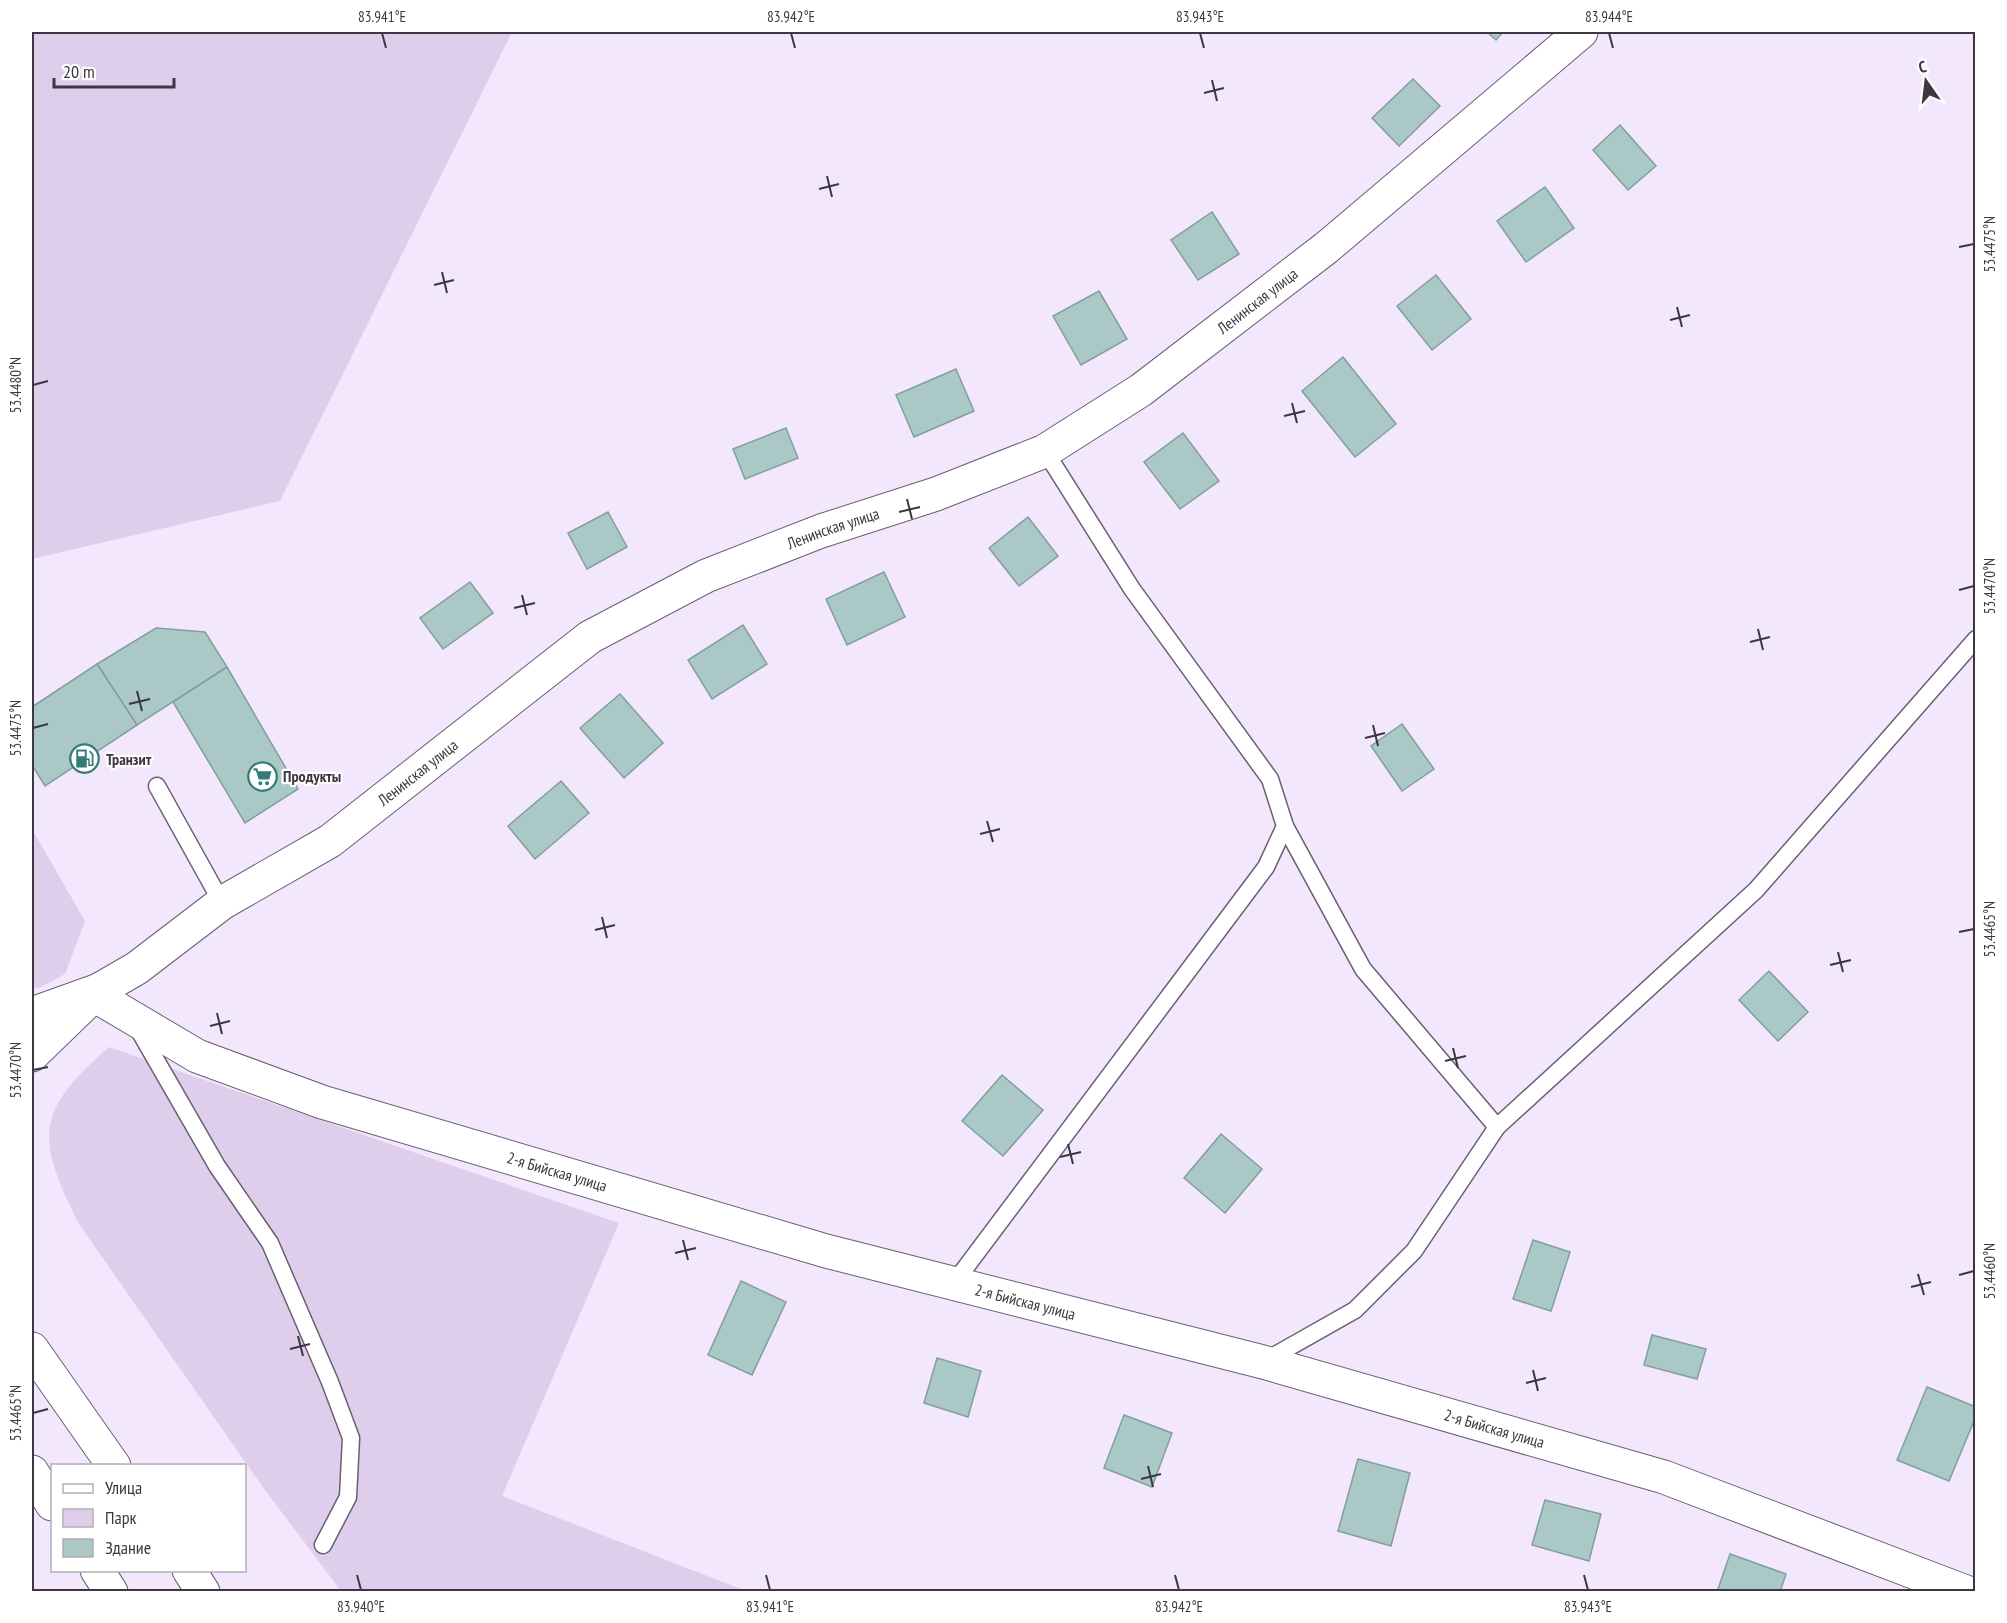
<svg xmlns="http://www.w3.org/2000/svg" width="2007" height="1623" font-family="'PT Sans Narrow',sans-serif">
  <style>
    .green { fill: #dfcdec }
    .building { fill: #aac8c5; stroke: #829f9d; stroke-width: 1.5 }
    .lines { fill: none; stroke-linecap: round; stroke-linejoin: round }
    .service-casing { stroke: #6a5f72; stroke-width: 19 }
    .minor-casing { stroke: #6a5f72; stroke-width: 35 }
    .tertiary-casing { stroke: #6a5f72; stroke-width: 35 }
    .trunk-casing { stroke: #6a5f72; stroke-width: 35 }
    .service { stroke: #fff; stroke-width: 16 }
    .minor { stroke: #fff; stroke-width: 33 }
    .tertiary { stroke: #fff; stroke-width: 33 }
    .trunk { stroke: #fff; stroke-width: 33 }
    .ticks { fill: none; stroke: #3c3740; stroke-width: 2 }
    .labels { text-anchor: middle; dominant-baseline: central; stroke-width: 4.5; stroke-linejoin: round; paint-order: stroke }
    .street-label { font-size: 16px; fill: #3c3740; stroke: #fff }
    .poi-label { font-size: 16px; font-weight: bold; fill: #3c3740; stroke: #fff; text-anchor: start }
    .neatline { fill: none; stroke: #3c3740; stroke-width: 2 }
    .ticks-label { font-size: 15px; text-anchor: middle; fill: #3c3740 }
  </style>
  <rect width="100%" height="100%" fill="#f3e7fd"/>
  <g class="green">
    <path d="M32 32H512L280 501 32 559Z"/>
    <path d="M32 829 85 921 65 974 39 988H32Z"/>
    <path d="M109 1047 619 1223 502 1496 746 1591H341L262 1486 79 1224C36 1138 34 1112 109 1047Z"/>
  </g>
  <g class="building">
    <path d="M1487 32H1503L1496 40Z"/>
    <path d="M1413 79 1440 106 1399 146 1372 118Z"/>
    <path d="M1620 125 1656 166 1628 190 1593 150Z"/>
    <path d="M1545 187 1574 228 1526 262 1497 221Z"/>
    <path d="M1212 212 1239 254 1198 280 1171 240Z"/>
    <path d="M1436 275 1471 319 1432 350 1397 306Z"/>
    <path d="M1099 291 1127 339 1081 365 1053 316Z"/>
    <path d="M1343 357 1396 424 1355 457 1302 391Z"/>
    <path d="M956 369 974 411 914 437 896 395Z"/>
    <path d="M786 428 798 458 745 479 733 449Z"/>
    <path d="M1183 433 1219 481 1180 509 1144 462Z"/>
    <path d="M608 512 627 547 587 569 568 533Z"/>
    <path d="M1028 517 1058 556 1019 586 989 548Z"/>
    <path d="M884 572 905 617 847 645 826 599Z"/>
    <path d="M470 582 493 613 443 649 420 618Z"/>
    <path d="M743 625 767 664 712 699 688 660Z"/>
    <path d="M156 628 205 632 227 667 137 725 97 664Z"/>
    <path d="M97 664 137 725 45 786 32 765V707Z"/>
    <path d="M227 667 298 789 245 823 173 702Z"/>
    <path d="M620 694 663 743 624 778 580 728Z"/>
    <path d="M1402 724 1434 769 1402 791 1371 746Z"/>
    <path d="M561 781 589 813 535 859 508 826Z"/>
    <path d="M1769 971 1808 1012 1778 1041 1739 1000Z"/>
    <path d="M1002 1075 1043 1110 1003 1156 962 1121Z"/>
    <path d="M1221 1134 1262 1169 1225 1213 1184 1178Z"/>
    <path d="M1533 1240 1570 1252 1551 1311 1513 1299Z"/>
    <path d="M741 1281 786 1302 752 1375 708 1355Z"/>
    <path d="M1652 1335 1706 1349 1697 1379 1644 1365Z"/>
    <path d="M937 1358 981 1371 968 1417 924 1403Z"/>
    <path d="M1927 1387 1976 1407V1416L1949 1481 1897 1460Z"/>
    <path d="M1124 1415 1172 1433 1152 1487 1104 1468Z"/>
    <path d="M1358 1459 1410 1473 1391 1546 1338 1531Z"/>
    <path d="M1545 1500 1601 1514 1589 1561 1532 1545Z"/>
    <path d="M1730 1554 1786 1574 1780 1592H1717Z"/>
  </g>
  <g class="lines">
    <defs>
      <g id="service">
        <path d="M157 786 222 903"/>
        <path d="M1285 826 1363 969 1497 1127"/>
        <path d="M137 1027 217 1166 270 1243 330 1382 351 1438 348 1497 323 1545"/>
        <path d="M954 1283 1266 867 1285 826 1270 779 1132 589 1045 451"/>
        <path d="M1263 1362 1355 1310 1414 1251 1497 1127 1756 890 1976 639"/>
      </g>
      <g id="minor">
        <path id="s1" d="M94 995 197 1056 322 1102 826 1251 1263 1362 1664 1477 1966 1592"/>
      </g>
      <g id="tertiary">
        <path id="s2" d="M32 1014 99 990 137 968 222 903 330 841 590 637 706 576 821 531 936 494 1045 451 1141 390 1326 248 1581 32"/>
      </g>
      <g id="trunk">
        <path d="M32 1055 99 990"/>
        <path d="M32 1349 114 1466"/>
        <path d="M32 1472 52 1504"/>
        <path d="M97 1570 111 1592"/>
        <path d="M189 1570 203 1592"/>
      </g>
    </defs>
    <use href="#service" class="service-casing"/>
    <use href="#minor" class="minor-casing"/>
    <use href="#tertiary" class="tertiary-casing"/>
    <use href="#trunk" class="trunk-casing"/>
    <use href="#service" class="service"/>
    <use href="#minor" class="minor"/>
    <use href="#tertiary" class="tertiary"/>
    <use href="#trunk" class="trunk"/>
  </g>
  <path class="ticks" d="M382 33 386 48M791 33 795 48M1200 33 1204 48M1609 33 1613 48M1212 80 1217 101M1204 93 1224 88M827 176 832 197M819 189 839 184M1959 247 1974 244M442 272 447 293M434 285 454 280M1677 307 1682 327M1670 320 1690 315M33 385 48 381M1292 403 1297 423M1284 416 1305 411M907 499 912 519M899 512 920 507M1959 590 1974 586M522 595 527 615M514 608 535 603M1758 629 1763 650M1750 642 1770 637M137 691 142 711M129 704 150 699M1373 725 1378 746M33 728 48 724M1365 738 1385 733M987 821 993 842M980 834 1000 829M602 917 607 938M595 930 615 925M1959 932 1974 929M1838 952 1843 972M1830 965 1851 960M217 1013 222 1034M210 1026 230 1021M1453 1048 1458 1068M1445 1061 1466 1056M33 1070 48 1067M1068 1144 1073 1164M1060 1157 1081 1152M683 1240 688 1260M675 1253 696 1248M1918 1274 1924 1295M1959 1275 1974 1271M1911 1287 1931 1282M298 1336 303 1356M290 1349 310 1344M1533 1370 1538 1391M1526 1383 1546 1378M33 1413 48 1409M1148 1466 1153 1487M1141 1479 1161 1474M357 1575 361 1590M766 1575 770 1590M1175 1575 1179 1590M1584 1575 1588 1590"/>
  <defs>
    <symbol id="fuel-ring" viewBox="-11 -11 22 22"><circle r="9.5" fill="#fff" stroke="#347c78" stroke-width="1.5"/><path d="M-5.5-6h7V0h2V4h1.3V-2.5L3-4.5l.8-.8L6-3V5H2.5V1h-1V6h-7ZM-4.2-4.7v3.2H.2V-4.7Z" fill="#347c78"/></symbol>
    <symbol id="supermarket-ring" viewBox="-11 -11 22 22"><circle r="9.5" fill="#fff" stroke="#347c78" stroke-width="1.5"/><path d="M-6-5.5h2.5l.6 2H6L4.5 2H-2.5L-4.4-4H-6ZM-1.5 3.2a1.3 1.3 0 1 0 .1 0ZM3 3.2a1.3 1.3 0 1 0 .1 0Z" fill="#347c78"/></symbol>
  </defs>
  <g fill-rule="evenodd">
    <use href="#fuel-ring" x="68" y="742" width="33" height="33"/>
    <use href="#supermarket-ring" x="246" y="760" width="33" height="33"/>
  </g>
  <g class="labels">
    <g class="street-label">
      <text stroke="none"><textPath href="#s2" startOffset="1430">Ленинская улица</textPath></text>
      <text stroke="none"><textPath href="#s2" startOffset="944">Ленинская улица</textPath></text>
      <text stroke="none"><textPath href="#s2" startOffset="458">Ленинская улица</textPath></text>
      <text stroke="none"><textPath href="#s1" startOffset="498">2-я Бийская улица</textPath></text>
      <text stroke="none"><textPath href="#s1" startOffset="984">2-я Бийская улица</textPath></text>
      <text stroke="none"><textPath href="#s1" startOffset="1470">2-я Бийская улица</textPath></text>
    </g>
    <g class="poi-label">
      <text x="106" y="759">Транзит</text>
      <text x="283" y="776">Продукты</text>
    </g>
  </g>
  <rect width="2007" height="1623" fill="none" stroke="#ffffff" stroke-width="66"/>
  <rect x="51" y="1464" width="195" height="108" fill="#ffffff" stroke="#b1afb3" stroke-width="1.5"/>
  <rect x="63" y="1484" width="30" height="9" fill="#ffffff" stroke="#b1afb3" stroke-width="1.5"/>
  <text x="105" y="1494" font-size="18" fill="#3c3740">Улица</text>
  <rect x="63" y="1509" width="30" height="18" fill="#dfcdec" stroke="#b1afb3" stroke-width="1.5"/>
  <text x="105" y="1524" font-size="18" fill="#3c3740">Парк</text>
  <rect x="63" y="1539" width="30" height="18" fill="#aac8c5" stroke="#b1afb3" stroke-width="1.5"/>
  <text x="105" y="1554" font-size="18" fill="#3c3740">Здание</text>
  <g transform="translate(1926 81) rotate(346)" stroke="#ffffff" stroke-width="4.5" paint-order="stroke">
  <path d="M0-4.5L10 22L0 15L-10 22Z" fill="#3c3740"/>
  <text y="-9" font-size="16" font-weight="bold" text-anchor="middle" fill="#3c3740">С</text>
  </g>
  <path d="M54 78v9h120v-9" fill="none" stroke="#3c3740" stroke-width="3"/>
  <text x="63" y="78" font-size="18" fill="#3c3740" stroke="#ffffff" stroke-width="4.5" paint-order="stroke">20 m</text>
  <rect x="33" y="33" width="1941" height="1557" class="neatline"/>
  <g class="ticks-label">
    <text x="382" y="22">83.941°E</text>
    <text x="791" y="22">83.942°E</text>
    <text x="1200" y="22">83.943°E</text>
    <text x="1609" y="22">83.944°E</text>
    <text transform="translate(1990 244) rotate(-90)" y="5">53.4475°N</text>
    <text transform="translate(16 385) rotate(-90)" y="5">53.4480°N</text>
    <text transform="translate(1990 586) rotate(-90)" y="5">53.4470°N</text>
    <text transform="translate(16 728) rotate(-90)" y="5">53.4475°N</text>
    <text transform="translate(1990 929) rotate(-90)" y="5">53.4465°N</text>
    <text transform="translate(16 1070) rotate(-90)" y="5">53.4470°N</text>
    <text transform="translate(1990 1271) rotate(-90)" y="5">53.4460°N</text>
    <text transform="translate(16 1413) rotate(-90)" y="5">53.4465°N</text>
    <text x="361" y="1612">83.940°E</text>
    <text x="770" y="1612">83.941°E</text>
    <text x="1179" y="1612">83.942°E</text>
    <text x="1588" y="1612">83.943°E</text>
  </g>
</svg>
